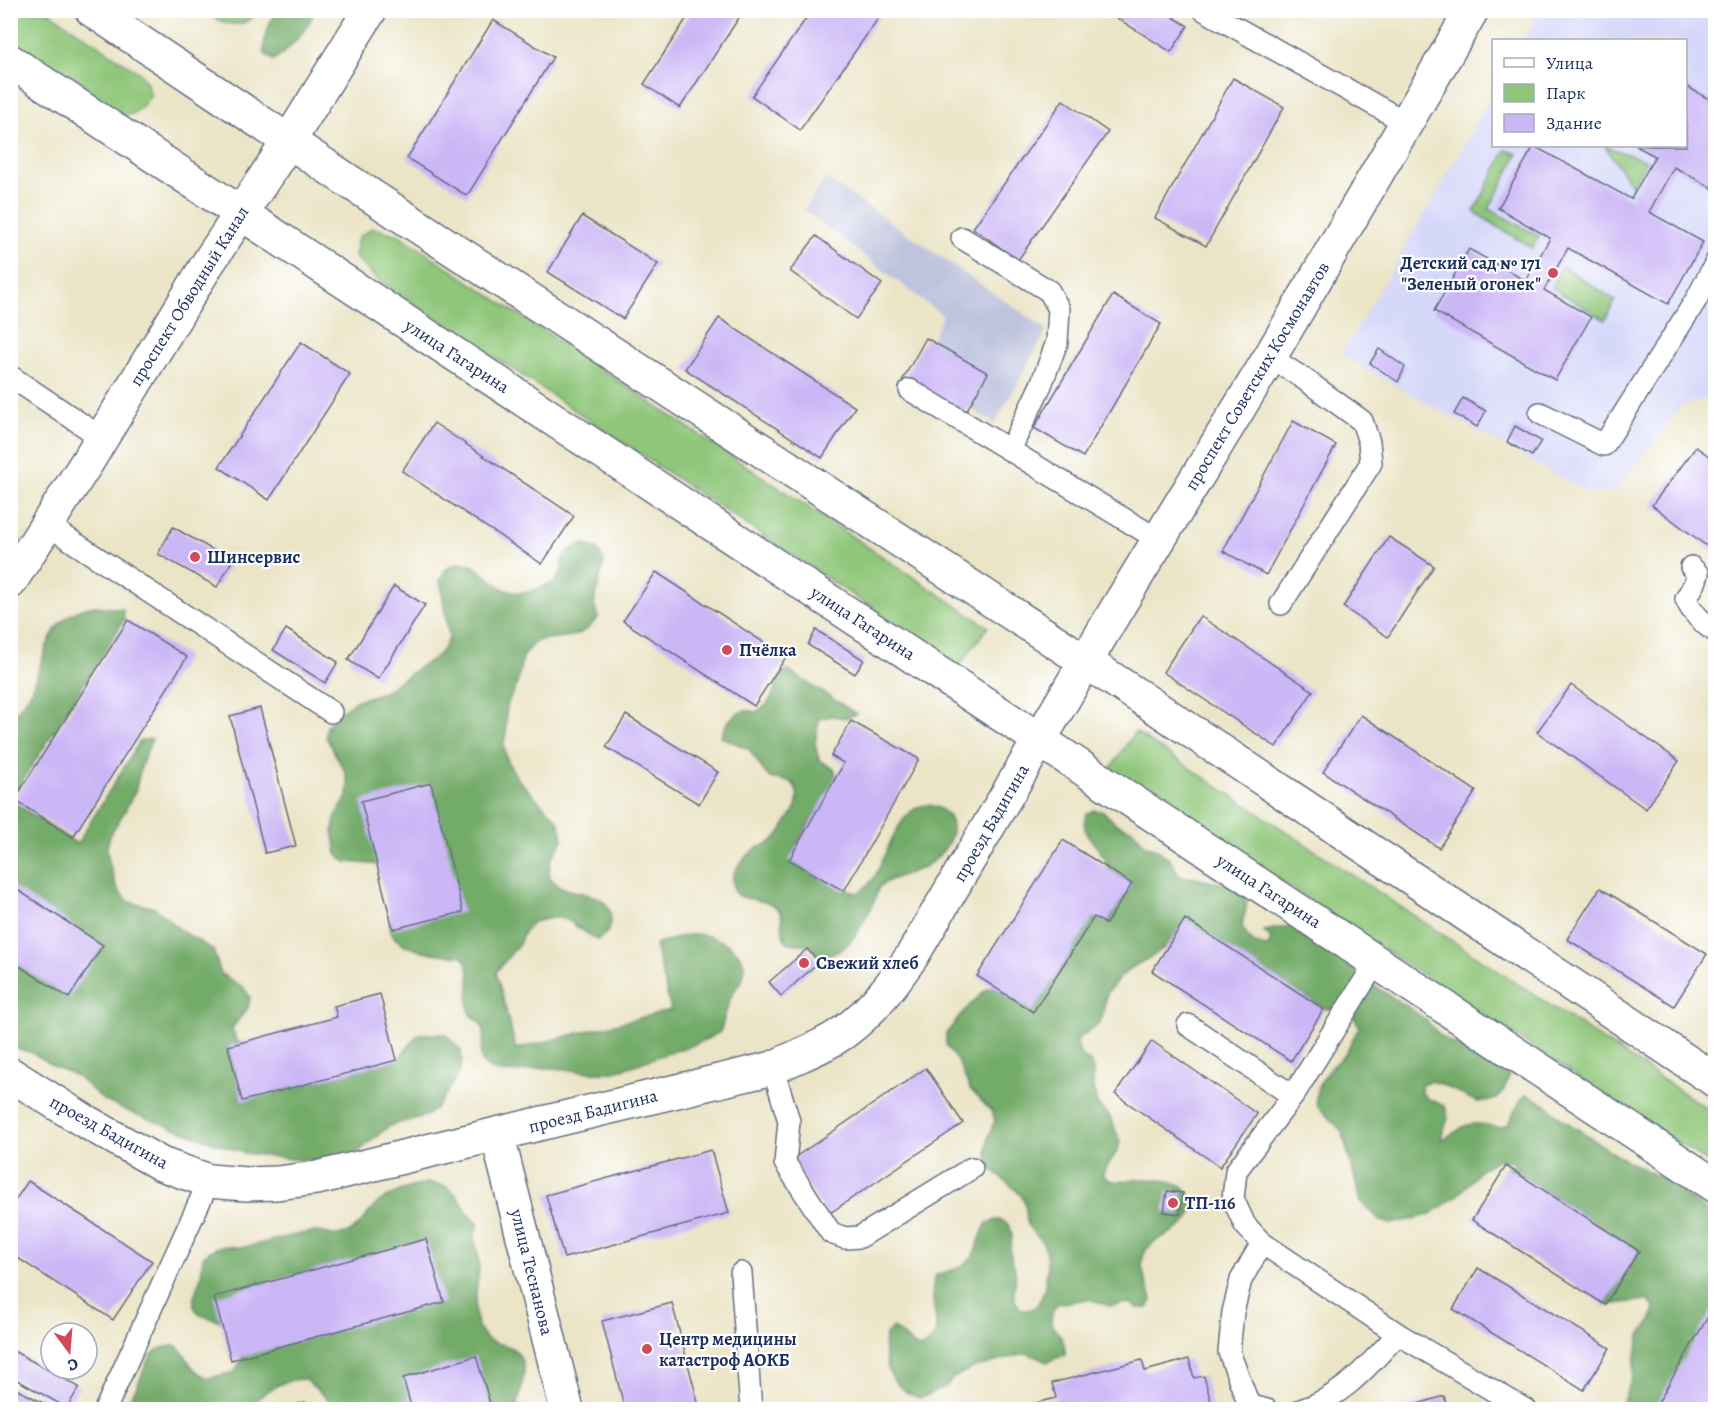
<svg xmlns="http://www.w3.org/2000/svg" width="1726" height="1420" font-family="Alegreya,serif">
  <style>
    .built { fill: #d6d8f9 }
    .industrial { fill: #bec3de }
    .green { fill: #8fc679; stroke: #557a6c; stroke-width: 1.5 }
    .forest { fill: #73ab69; stroke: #476d64; stroke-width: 1.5 }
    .building { fill: #cbb6f6 }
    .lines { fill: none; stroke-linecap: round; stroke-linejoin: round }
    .lane-casing { stroke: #646e82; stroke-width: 24 }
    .secondary-casing { stroke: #646e82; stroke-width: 36 }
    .primary-casing { stroke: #646e82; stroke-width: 36 }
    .lane { stroke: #fff; stroke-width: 21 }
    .secondary { stroke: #fff; stroke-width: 33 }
    .primary { stroke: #fff; stroke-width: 33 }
    .poi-dot { fill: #d1495b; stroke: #fff; stroke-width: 2 }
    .labels { text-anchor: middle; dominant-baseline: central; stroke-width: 4.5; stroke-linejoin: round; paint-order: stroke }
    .poi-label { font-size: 18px; font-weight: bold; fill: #1b2f5e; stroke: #fff; text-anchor: start }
    .street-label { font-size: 18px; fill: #1b2f5e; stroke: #fff }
  </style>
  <rect width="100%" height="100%" fill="#fff"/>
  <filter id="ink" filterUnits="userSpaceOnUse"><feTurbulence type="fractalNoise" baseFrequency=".0167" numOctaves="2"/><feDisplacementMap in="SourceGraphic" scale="12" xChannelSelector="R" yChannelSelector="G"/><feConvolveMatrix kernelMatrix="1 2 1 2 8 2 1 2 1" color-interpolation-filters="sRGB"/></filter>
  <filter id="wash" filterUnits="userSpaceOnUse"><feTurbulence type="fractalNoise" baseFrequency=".008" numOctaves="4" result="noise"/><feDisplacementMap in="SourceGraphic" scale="24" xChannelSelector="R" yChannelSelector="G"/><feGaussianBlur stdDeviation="1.35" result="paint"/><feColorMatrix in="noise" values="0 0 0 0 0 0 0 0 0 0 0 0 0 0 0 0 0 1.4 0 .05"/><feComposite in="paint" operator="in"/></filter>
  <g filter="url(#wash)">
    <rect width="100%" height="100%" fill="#ebe4c6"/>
    <path class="built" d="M1540 11H1715V396L1682 405 1615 492 1588 493 1341 355 1438 191 1493 93 1494 146H1686V40H1523Z"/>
    <path class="industrial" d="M826 178 1047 330 995 424 915 373 943 316 804 210Z"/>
    <g class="green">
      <path d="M10 11H47L141 74 149 87 150 96C139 110 137 116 118 116L11 44Z"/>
      <path d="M203 11H257C244 32 220 24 203 11Z"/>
      <path d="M1605 146 1646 161 1632 186Z"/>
      <path d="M1506 150 1518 154 1489 209 1539 236 1532 248 1474 212Z"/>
      <path d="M372 228 399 235 988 627 959 666 377 279 355 257 358 238Z"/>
      <path d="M1562 266 1615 300 1605 320 1552 288Z"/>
      <path d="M1135 732 1715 1114V1167L1110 769Z"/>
    </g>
    <g class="forest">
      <path d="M275 11H315C307 29 291 50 273 60L264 53 265 36Z"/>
      <path d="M584 544 598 550 604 562 594 604 598 617C576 650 546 628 529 648 519 660 521 673 516 687 514 692 510 697 508 703 505 713 506 721 506 731 506 735 504 740 504 744 505 769 524 786 540 802 555 819 559 813 563 840L550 861 549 876C552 879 555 884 559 886 577 897 609 889 611 918 612 929 605 935 597 940L567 920 556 917 533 922 524 932 519 944 496 972 516 1049 671 1010 655 945C668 941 682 935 695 934 714 934 748 950 744 973 742 983 735 988 731 997 726 1008 724 1021 720 1032 696 1046 680 1049 656 1057 641 1063 624 1070 607 1072 588 1074 568 1068 548 1068 533 1068 499 1079 486 1066 469 1049 501 1034 470 1014 464 992 476 976 463 956 444 955 403 952 392 934 387 926 392 920 392 912 392 897 385 879 382 865L346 862 337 854 333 830 335 818 348 795V783L345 772 326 737 327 725 345 708 358 700 384 692 421 666 432 660 442 651 449 638 440 580 446 569 458 563 471 564 505 590 518 593 530 592 555 582 562 570V558L571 549Z"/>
      <path d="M95 606 123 609 124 620 11 799C10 786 8 730 11 722 16 710 26 702 31 691 47 654 47 613 95 606Z"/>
      <path d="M787 670 857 714 845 718 832 716 819 719 815 743 819 760 835 770 836 781 794 848C788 876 826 876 842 885 848 889 850 893 859 893 865 888 871 883 875 876 886 857 903 793 936 807 945 810 951 817 952 827 953 843 937 860 924 867 909 875 891 876 878 888 876 901 871 907 865 919 855 938 843 957 819 955L810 945 789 943 784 938C782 930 783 922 781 914 775 899 749 901 737 895 724 876 742 858 759 847 763 845 768 845 772 841 778 837 782 830 786 823 796 809 803 797 792 782L770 778 765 773 749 749 721 737C725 722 738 706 755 712 778 703 771 682 787 670Z"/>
      <path d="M152 739 141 766 136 789 125 811 111 833 107 846 108 858 115 883 120 893 130 902 155 908 182 931 213 950 221 974 243 987 250 997 248 1008 232 1028 236 1040 246 1047 228 1046 242 1100 397 1060 419 1034H445L461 1050 462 1062 459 1074 437 1107 428 1115 389 1126 358 1152 322 1161 300 1160 244 1153 132 1113 105 1101 82 1081 71 1073 57 1068 33 1053 11 1047 10 800 77 844 140 741Z"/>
      <path d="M1094 810 1104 812 1116 824 1133 830 1146 846 1155 848 1171 860 1180 877C1191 876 1198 879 1208 881 1222 884 1239 882 1245 898 1249 907 1243 916 1242 926 1248 938 1253 946 1268 947L1271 938 1264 931 1290 926 1300 930 1314 945 1342 960 1371 984 1410 1008 1426 1020 1437 1033 1453 1044 1497 1062 1504 1067 1509 1076 1503 1092 1496 1099 1477 1102 1441 1084 1430 1081 1421 1084 1422 1093 1428 1099 1444 1105C1453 1121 1443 1124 1441 1139 1453 1136 1453 1133 1463 1127 1472 1122 1489 1124 1498 1128L1507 1125 1521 1100 1527 1094 1548 1106 1562 1119 1618 1156 1668 1182 1715 1217V1409H1620L1631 1381 1640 1335 1652 1319 1655 1308 1647 1300 1605 1305 1639 1251 1506 1166 1521 1167 1507 1160H1496L1480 1170 1468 1185 1453 1199 1429 1215 1391 1224 1380 1220 1361 1202 1342 1131 1317 1106 1316 1097 1318 1087 1330 1068 1345 1054 1359 1027C1352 1010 1342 1008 1324 1009L1185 920C1177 934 1166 949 1151 957 1141 962 1132 966 1124 974 1118 980 1109 988 1106 996 1103 1005 1106 1015 1099 1023 1093 1030 1084 1032 1077 1040 1078 1051 1080 1056 1090 1061L1093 1069V1087L1097 1104 1110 1117 1120 1141 1118 1150 1102 1174C1103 1174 1108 1179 1109 1180 1117 1184 1127 1180 1136 1179 1154 1179 1182 1178 1190 1196 1192 1202 1194 1208 1191 1214 1180 1239 1143 1234 1142 1264 1142 1275 1149 1289 1152 1300L1148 1308H1138L1130 1303 1110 1306 1089 1299 1057 1304 1052 1313 1051 1324C1059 1335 1066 1339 1065 1355L1047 1362 1027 1353 970 1369 953 1378 946 1387 921 1398C891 1390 882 1364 885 1335L892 1328C904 1332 907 1344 920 1348 953 1334 923 1303 936 1275 979 1263 969 1261 986 1224 999 1216 1011 1220 1012 1237 1012 1242 1010 1246 1010 1251 1010 1257 1014 1263 1015 1270 1018 1286 1007 1295 1022 1310 1023 1310 1030 1310 1031 1309 1048 1302 1049 1260 1044 1245 1041 1238 1033 1234 1029 1227 1024 1217 1029 1207 1022 1197 1013 1184 993 1176 988 1160 984 1147 990 1132 995 1120L991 1111 970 1089 958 1062 946 1045V1034L963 1012 986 990 994 987 1033 1012 1094 917 1107 924 1132 884 1109 870 1105 858 1086 833 1084 823 1086 814Z"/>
      <path d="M426 1183C452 1184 454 1191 467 1211 470 1216 475 1220 479 1225 470 1241 478 1246 479 1261 480 1283 466 1321 486 1338 497 1347 511 1342 519 1355 530 1373 519 1391 517 1409H338L305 1379C281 1379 263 1392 248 1409L121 1410C126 1403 132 1397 135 1390 147 1368 145 1345 177 1346 191 1360 188 1370 209 1378L235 1372 244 1354 230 1328 220 1321 200 1315 194 1307V1297L201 1277 203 1257C208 1252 212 1249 219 1247 228 1244 236 1249 246 1247 269 1242 291 1234 314 1232 323 1231 332 1237 341 1235 360 1231 366 1213 379 1202 392 1192 410 1188 426 1183Z"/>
    </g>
    <g id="blocks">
      <g class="building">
        <path d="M692 10H744L680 108 644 84Z"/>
        <path d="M812 10H884L800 130 752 96Z"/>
        <path d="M1104 10H1162L1188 26 1171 52Z"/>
        <path d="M493 20 553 57 467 196 407 158Z"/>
        <path d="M1233 78 1284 107 1206 246 1155 218Z"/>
        <path d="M1686 86 1716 103V190L1674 167 1649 212 1703 242 1668 304 1568 248 1544 290 1591 317 1555 380 1434 311 1469 249 1526 281 1550 238 1498 208 1534 146 1631 199 1655 156 1636 146H1686Z"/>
        <path d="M1063 100 1108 132 1018 260 973 228Z"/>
        <path d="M582 216 658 264 623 319 548 272Z"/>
        <path d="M816 236 882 284 856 319 790 271Z"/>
        <path d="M1113 295 1161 324 1083 457 1034 428Z"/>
        <path d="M719 318 855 407 822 458 685 369Z"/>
        <path d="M926 338 988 373 964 415 902 381Z"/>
        <path d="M301 342 350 374 269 500 219 467Z"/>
        <path d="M1379 349 1405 367 1398 382 1370 363Z"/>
        <path d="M1463 398 1486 411 1477 427 1454 414Z"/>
        <path d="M1293 421 1336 445 1266 575 1223 551Z"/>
        <path d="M434 423 574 516 542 564 402 471Z"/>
        <path d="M1515 426 1541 441 1532 456 1507 442Z"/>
        <path d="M1696 447 1716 461V553L1652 505Z"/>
        <path d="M173 527 232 561 217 587 158 554Z"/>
        <path d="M1389 537 1434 566 1388 637 1343 607Z"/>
        <path d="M656 572 786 657 754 706 623 621Z"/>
        <path d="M394 586 425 605 378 679 348 660Z"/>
        <path d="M1200 616 1313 691 1276 747 1163 672Z"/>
        <path d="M128 620 187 657 73 837 14 800Z"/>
        <path d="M286 629 338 662 325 683 273 650Z"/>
        <path d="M816 630 864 660 855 674 808 645Z"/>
        <path d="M1571 685 1679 761 1646 809 1537 732Z"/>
        <path d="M260 708 296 846 265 853 230 716Z"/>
        <path d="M626 715 718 772 699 804 606 747Z"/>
        <path d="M1361 715 1476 791 1439 848 1323 772Z"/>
        <path d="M851 721 919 759 844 891 789 860 844 763 831 756Z"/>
        <path d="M431 783 463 912 393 929 361 801Z"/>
        <path d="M1063 840 1132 884 1106 924 1094 917 1033 1012 977 976Z"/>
        <path d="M10 885 103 945 69 998 10 960Z"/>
        <path d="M1600 888 1707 954 1674 1006 1567 939Z"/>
        <path d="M1185 919 1324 1009 1291 1061 1152 971Z"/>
        <path d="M807 949 819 962 781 996 769 982Z"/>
        <path d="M380 994 397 1060 242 1101 228 1046 337 1017 334 1006Z"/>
        <path d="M1152 1041 1257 1114 1220 1167 1115 1094Z"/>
        <path d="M926 1068 963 1123 827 1215 791 1160Z"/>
        <path d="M711 1150 729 1213 564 1258 546 1195Z"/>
        <path d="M1506 1166 1639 1251 1605 1305 1472 1220Z"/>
        <path d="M28 1181 152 1261 113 1320 10 1253V1208Z"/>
        <path d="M1167 1191 1183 1193 1180 1214 1164 1212Z"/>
        <path d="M426 1239 444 1302 231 1360 214 1297Z"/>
        <path d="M1478 1268 1610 1348 1584 1390 1453 1309Z"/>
        <path d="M672 1303 700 1410H625L602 1321Z"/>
        <path d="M1716 1303V1410H1654L1670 1382Z"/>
        <path d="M10 1349 79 1387 67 1408 10 1376Z"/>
        <path d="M476 1356 492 1410H412L403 1378Z"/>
        <path d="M1189 1359 1194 1378 1204 1376 1213 1410H1028L1027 1405 1056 1398 1052 1383 1142 1360 1145 1371Z"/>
        <path d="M10 1386 57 1410H10Z"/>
        <path d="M1444 1396 1447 1407 1464 1402 1467 1410H1398Z"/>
        <path d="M305 1402 306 1410H277V1409Z"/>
      </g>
    </g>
  </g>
  <g filter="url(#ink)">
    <use href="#blocks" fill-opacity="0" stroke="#646e82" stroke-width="1.5"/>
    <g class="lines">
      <defs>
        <g id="lane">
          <path d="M1204 10 1407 123"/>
          <path d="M962 238 1049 291 1059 309 1057 342 1041 385 1010 450"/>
          <path d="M1270 357 1304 379 1362 421 1369 442 1371 463 1281 604"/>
          <path d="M10 376 102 438"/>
          <path d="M910 390 1159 540"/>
          <path d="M1540 413 1604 445 1696 300 1716 262"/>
          <path d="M46 524 331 712"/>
          <path d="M1691 567 1698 574 1695 583 1686 599C1692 613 1702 623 1716 632"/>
          <path d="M1376 962 1293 1096 1236 1171 1233 1199 1245 1225 1262 1243 1398 1334 1526 1410"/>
          <path d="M1188 1025 1293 1096"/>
          <path d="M773 1068 789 1121 785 1163 831 1233 845 1238 860 1237 972 1168"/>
          <path d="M1262 1243 1241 1280 1233 1312 1229 1352 1249 1405 1267 1410"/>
          <path d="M741 1273 751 1410"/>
          <path d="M105 1410 209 1181"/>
          <path d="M1301 1410C1344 1396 1368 1366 1398 1334"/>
        </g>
        <g id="secondary">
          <path d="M10 582 89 459 210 260 289 141 370 10"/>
          <path d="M10 1074 83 1120 161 1164 209 1181 246 1184 277 1183 317 1178 497 1134"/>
        </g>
        <g id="primary">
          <path d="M92 10 353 184 1140 697 1716 1081"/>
          <path d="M10 61 1716 1186"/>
          <path d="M567 1410 497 1134 773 1068C798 1055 825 1047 848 1029 874 1009 893 983 912 956L1113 615 1270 357 1472 10"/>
        </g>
      </defs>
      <use href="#lane" class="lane-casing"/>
      <use href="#secondary" class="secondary-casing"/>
      <use href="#primary" class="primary-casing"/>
      <use href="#lane" class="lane"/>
      <use href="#secondary" class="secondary"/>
      <use href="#primary" class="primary"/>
    </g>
  </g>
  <g class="poi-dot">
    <circle cx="1553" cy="273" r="6"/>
    <circle cx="195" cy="557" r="6"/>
    <circle cx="727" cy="650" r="6"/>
    <circle cx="804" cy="963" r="6"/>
    <circle cx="1173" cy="1203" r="6"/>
    <circle cx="647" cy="1349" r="6"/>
  </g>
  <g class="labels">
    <g class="poi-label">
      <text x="1541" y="263" text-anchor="end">Детский сад № 171<tspan x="1541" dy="21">"Зеленый огонек"</tspan></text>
      <text x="207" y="557">Шинсервис</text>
      <text x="739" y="650">Пчёлка</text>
      <text x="816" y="963">Свежий хлеб</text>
      <text x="1185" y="1203">ТП-116</text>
      <text x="659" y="1339">Центр медицины<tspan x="659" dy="21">катастроф АОКБ</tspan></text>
    </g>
    <g class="street-label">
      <text transform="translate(189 296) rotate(-58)">проспект Обводный Канал</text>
      <text transform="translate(457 356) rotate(33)">улица Гагарина</text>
      <text transform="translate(1257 376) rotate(-59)">проспект Советских Космонавтов</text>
      <text transform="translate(863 623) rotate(33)">улица Гагарина</text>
      <text transform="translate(991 823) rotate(-60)">проезд Бадигина</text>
      <text transform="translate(1269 891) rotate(33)">улица Гагарина</text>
      <text transform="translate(593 1111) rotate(-14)">проезд Бадигина</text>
      <text transform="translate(109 1132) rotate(29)">проезд Бадигина</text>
      <text transform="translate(532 1272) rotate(76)">улица Теснанова</text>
    </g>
  </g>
  <rect width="1726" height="1420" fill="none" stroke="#fff" stroke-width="36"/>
  <rect x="1492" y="39" width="195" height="108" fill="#ffffff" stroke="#a4acbf" stroke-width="1.5"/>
  <rect x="1504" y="58" width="30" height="9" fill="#ffffff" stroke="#a4acbf" stroke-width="1.5"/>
  <text x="1546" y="69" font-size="18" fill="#1b2f5e">Улица</text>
  <rect x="1504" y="84" width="30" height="18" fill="#8fc679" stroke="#a4acbf" stroke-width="1.5"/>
  <text x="1546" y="99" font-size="18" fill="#1b2f5e">Парк</text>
  <rect x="1504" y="114" width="30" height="18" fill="#cbb6f6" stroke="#a4acbf" stroke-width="1.5"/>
  <text x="1546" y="129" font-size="18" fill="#1b2f5e">Здание</text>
  <g transform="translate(69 1351) rotate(164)"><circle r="28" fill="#ffffff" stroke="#a4acbf" stroke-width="1.5"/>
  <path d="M0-4.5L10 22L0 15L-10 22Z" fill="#d1495b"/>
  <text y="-9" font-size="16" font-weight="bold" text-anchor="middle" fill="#1b2f5e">С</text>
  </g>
</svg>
